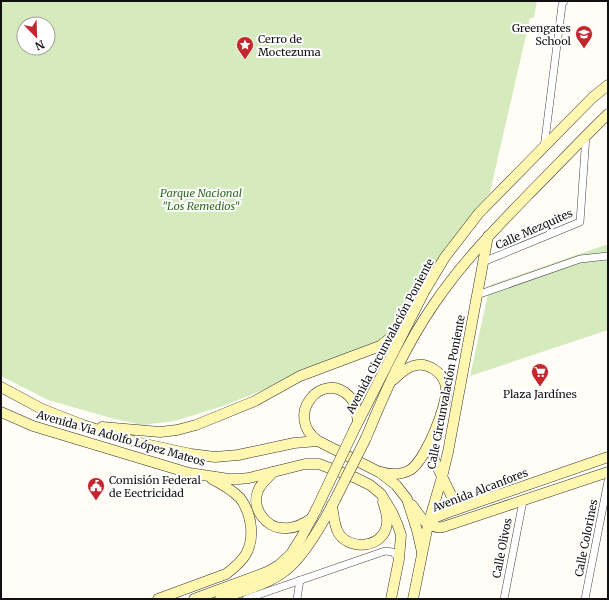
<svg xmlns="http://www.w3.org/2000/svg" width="609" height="600" font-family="Merriweather,serif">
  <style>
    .green { fill: #d5ebbd; fill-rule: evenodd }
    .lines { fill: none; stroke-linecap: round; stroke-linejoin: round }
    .minor-casing { stroke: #444; stroke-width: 8 }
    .secondary-casing { stroke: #333; stroke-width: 11 }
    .minor { stroke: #fff; stroke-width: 7 }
    .secondary { stroke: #fff6b0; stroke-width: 10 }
    .secondary-bridge-casing { stroke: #333; stroke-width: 11; stroke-linecap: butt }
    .secondary-bridge { stroke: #fff6b0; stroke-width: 10 }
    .labels { text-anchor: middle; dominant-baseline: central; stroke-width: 4; stroke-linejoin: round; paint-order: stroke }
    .poi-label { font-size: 11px; fill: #111; stroke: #fff; text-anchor: start }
    .park-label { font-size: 11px; font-style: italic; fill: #2f6b1f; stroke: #fff }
    .street-label { font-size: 11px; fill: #111; stroke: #fff }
  </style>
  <rect width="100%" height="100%" fill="#fffdf5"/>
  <g class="green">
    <path d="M1 1H537L534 18H530L490 192 393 329 376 343 308 368 273 386 223 406 175 421 142 425 111 418 48 400 1 376ZM24 24H48V48H24Z"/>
    <path d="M608 244V330L470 376 490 285Z"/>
  </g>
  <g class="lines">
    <defs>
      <g id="minor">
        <path d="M544 148 562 5 564 1"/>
        <path d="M483 262 580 222 586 135"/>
        <path d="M477 295 580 259 608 256"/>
        <path d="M246 599 385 551 393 552 399 559"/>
        <path d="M297 599 300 580"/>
        <path d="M504 599 523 501"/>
        <path d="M585 599 608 481"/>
      </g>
      <g id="secondary">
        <path d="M1 387 42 409 83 425 136 442 191 454 215 457 238 455 294 443 318 441 379 472 396 485 407 499 417 530 422 552"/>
        <path d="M1 412 33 426 189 473 229 479H239L249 478 305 464H319L356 478 370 485 381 494 392 512 398 526 401 535 399 559 391 599"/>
        <path d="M102 427 160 432 177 430 196 425 255 401 300 376 380 346 404 327"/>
        <path d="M354 430 424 292 445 257 479 213 592 98 608 85"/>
        <path d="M366 438C385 392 405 346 434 304 461 264 494 230 527 196 554 169 580 141 608 114"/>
        <path d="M318 441C283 416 322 369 349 396 352 399 355 404 356 409 357 413 357 417 358 421"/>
        <path d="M431 441 435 462 451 495 456 499 472 502"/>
        <path d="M273 472C268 478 260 484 258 491 251 508 266 528 283 528 293 529 304 524 312 518"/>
        <path d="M381 472C391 475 401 475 410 470 425 461 448 405 446 388 445 373 427 361 413 366 405 368 399 375 393 380"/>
        <path d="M332 505C333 513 334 522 337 530 346 552 385 549 387 523 388 517 385 508 383 502"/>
        <path d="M412 505C421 517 426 529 443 527L608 472"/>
        <path d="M428 525 436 517 449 512 608 457"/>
        <path d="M158 599 226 574C234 568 243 561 247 552 255 536 251 512 240 498 232 490 222 484 212 479"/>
        <path d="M194 599 267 572 279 565 291 554 301 538 316 510"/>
        <path d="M220 599C241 591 267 585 285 571 304 557 324 521 335 500"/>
        <path d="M413 599 428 525 442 477 448 452 488 236"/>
      </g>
    </defs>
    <use href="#minor" class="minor-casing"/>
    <use href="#secondary" class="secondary-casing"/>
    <use href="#minor" class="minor"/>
    <use href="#secondary" class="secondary"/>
    <defs>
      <g id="secondary-bridge">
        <path d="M335 500 366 438"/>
        <path d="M316 510 354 430"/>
      </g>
    </defs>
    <use href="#secondary-bridge" class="secondary-bridge-casing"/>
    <use href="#secondary-bridge" class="secondary-bridge"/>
  </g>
  <defs>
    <symbol id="school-pin" viewBox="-11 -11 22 30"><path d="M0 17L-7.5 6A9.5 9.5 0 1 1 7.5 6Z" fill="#c4262e" stroke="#fff"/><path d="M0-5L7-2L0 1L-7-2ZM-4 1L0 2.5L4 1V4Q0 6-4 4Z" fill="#fff"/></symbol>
    <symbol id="sight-pin" viewBox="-11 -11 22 30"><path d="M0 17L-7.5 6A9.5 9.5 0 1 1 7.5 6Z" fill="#c4262e" stroke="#fff"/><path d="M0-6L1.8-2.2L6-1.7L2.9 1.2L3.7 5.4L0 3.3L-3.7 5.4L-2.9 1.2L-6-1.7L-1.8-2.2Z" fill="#fff"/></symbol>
    <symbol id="supermarket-pin" viewBox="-11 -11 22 30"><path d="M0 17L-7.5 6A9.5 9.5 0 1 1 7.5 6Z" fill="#c4262e" stroke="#fff"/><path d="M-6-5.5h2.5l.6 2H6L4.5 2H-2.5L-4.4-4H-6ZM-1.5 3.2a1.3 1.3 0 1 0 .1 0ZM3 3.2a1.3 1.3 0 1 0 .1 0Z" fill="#fff"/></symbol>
    <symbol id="civic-pin" viewBox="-11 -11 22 30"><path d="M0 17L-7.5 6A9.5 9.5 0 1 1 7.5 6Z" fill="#c4262e" stroke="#fff"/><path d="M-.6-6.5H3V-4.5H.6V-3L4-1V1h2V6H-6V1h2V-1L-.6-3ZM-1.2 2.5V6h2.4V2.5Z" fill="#fff"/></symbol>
  </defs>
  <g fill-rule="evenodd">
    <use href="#school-pin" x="574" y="24" width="20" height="27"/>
    <use href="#sight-pin" x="235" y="35" width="20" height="27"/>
    <use href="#supermarket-pin" x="530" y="362" width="20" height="27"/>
    <use href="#civic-pin" x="86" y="476" width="20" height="27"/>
  </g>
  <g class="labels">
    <g class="poi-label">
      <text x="571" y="28" text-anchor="end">Greengates<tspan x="571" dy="13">School</tspan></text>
      <text x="258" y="39">Cerro de<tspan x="258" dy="13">Moctezuma</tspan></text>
      <text x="540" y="394" text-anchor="middle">Plaza Jardínes</text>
      <text x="109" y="480">Comisión Federal<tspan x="109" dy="13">de Eectricidad</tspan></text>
    </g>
    <g class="park-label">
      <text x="201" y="193">Parque Nacional<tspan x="201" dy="13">"Los Remedios"</tspan></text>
    </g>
    <g class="street-label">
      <text transform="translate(534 229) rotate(-24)">Calle Mezquites</text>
      <text transform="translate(390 336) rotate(-62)">Avenida Circunvalación Poniente</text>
      <text transform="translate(446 392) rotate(-79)">Calle Circunvalación Poniente</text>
      <text transform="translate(121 438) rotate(16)">Avenida Via Adolfo López Mateos</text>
      <text transform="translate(480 490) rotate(-21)">Avenida Alcanfores</text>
      <text transform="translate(586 538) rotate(-79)">Calle Colorines</text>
      <text transform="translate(502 548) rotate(-79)">Calle Olivos</text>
    </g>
  </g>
  <rect width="609" height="600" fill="none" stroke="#111111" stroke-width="4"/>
  <g transform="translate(36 36) rotate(157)"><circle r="19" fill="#ffffff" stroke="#a0a0a0"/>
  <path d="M0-3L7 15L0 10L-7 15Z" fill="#c4262e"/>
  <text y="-6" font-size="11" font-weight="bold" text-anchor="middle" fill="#111111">N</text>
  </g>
</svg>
